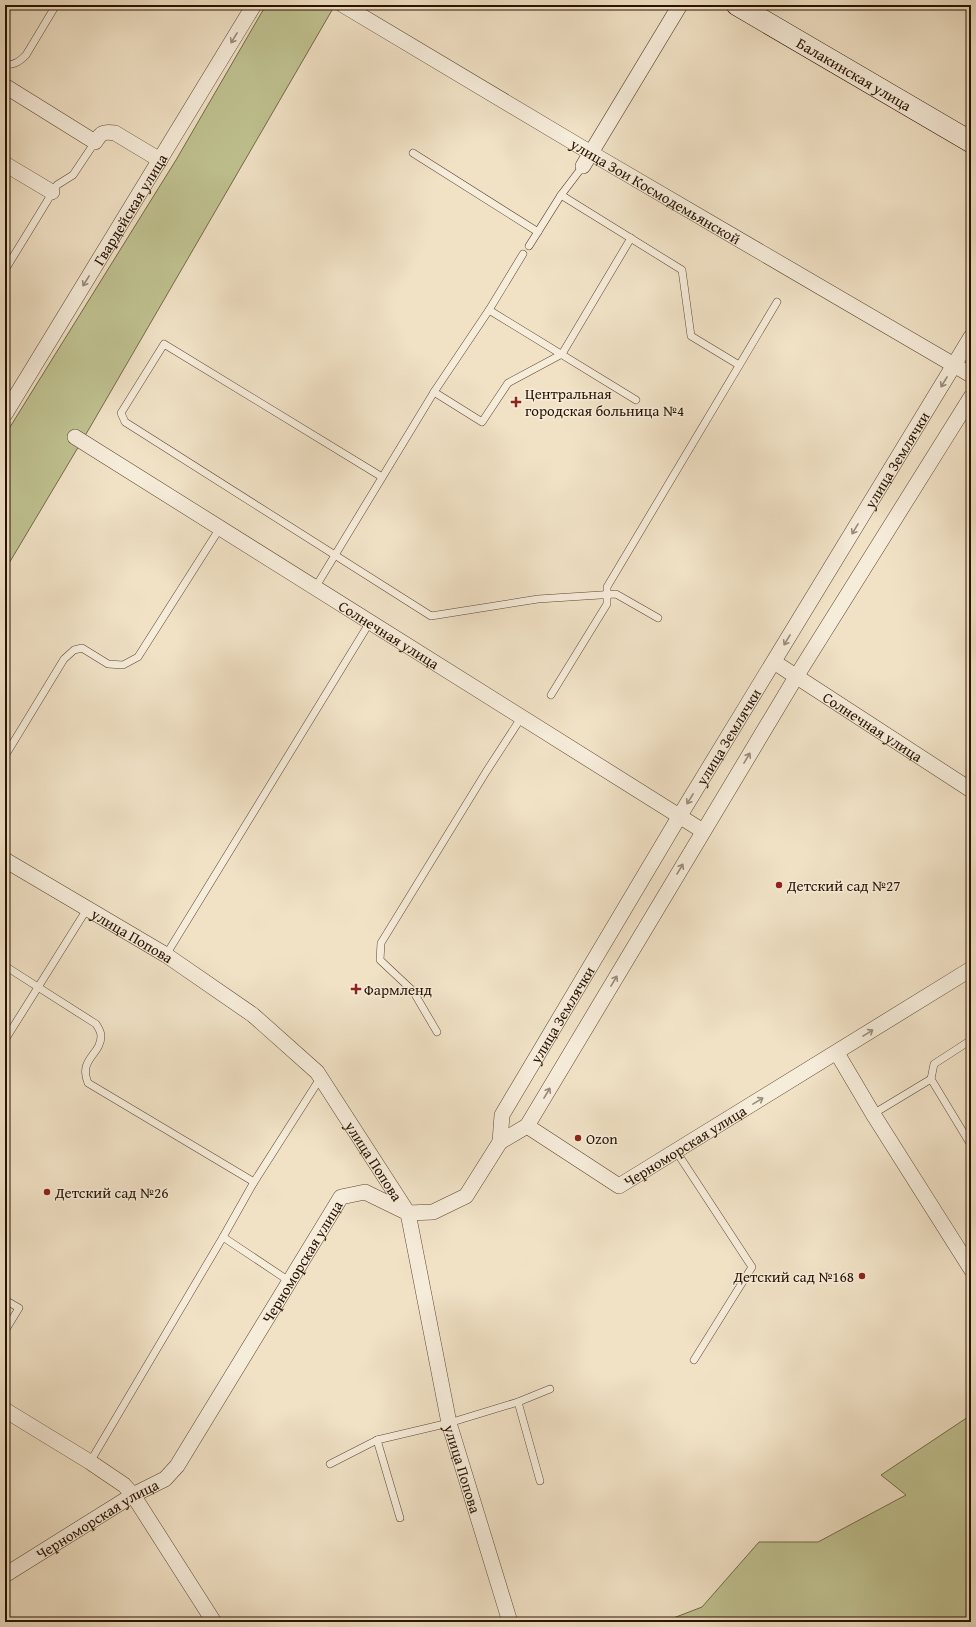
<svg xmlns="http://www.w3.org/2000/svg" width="976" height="1627" font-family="'Gentium Book Plus',serif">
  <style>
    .green { fill: #c0c291; stroke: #746a48 }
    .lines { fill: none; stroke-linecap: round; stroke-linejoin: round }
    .service-casing { stroke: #5a4632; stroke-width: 8 }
    .minor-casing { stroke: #5a4632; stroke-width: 16 }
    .secondary-casing { stroke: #281200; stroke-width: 22 }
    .service { stroke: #f6ecda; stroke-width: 7 }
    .minor { stroke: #f6ecda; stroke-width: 15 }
    .secondary { stroke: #f6ecda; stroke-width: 21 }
    .oneway { stroke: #998a78 }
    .poi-dot { fill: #8f2418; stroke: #f6ecda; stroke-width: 1.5 }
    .labels { text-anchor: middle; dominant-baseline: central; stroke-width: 3; stroke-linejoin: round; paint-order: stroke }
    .street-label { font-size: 15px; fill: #281200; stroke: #f6ecda }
    .poi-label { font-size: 15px; fill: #281200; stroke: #f6ecda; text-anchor: start }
  </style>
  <rect width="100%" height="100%" fill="#f1e2c6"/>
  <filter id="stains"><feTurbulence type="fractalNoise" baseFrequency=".005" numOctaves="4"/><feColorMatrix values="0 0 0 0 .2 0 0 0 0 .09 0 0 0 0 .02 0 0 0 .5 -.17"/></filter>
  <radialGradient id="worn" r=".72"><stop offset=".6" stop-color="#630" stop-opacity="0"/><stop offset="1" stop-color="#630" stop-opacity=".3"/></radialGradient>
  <g class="green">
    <path d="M266 5H335L89 429 5 570V435L176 160Z"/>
    <path d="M971 1415V1622H663L702 1607 759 1542H818L906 1495 881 1475Z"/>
  </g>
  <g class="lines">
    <defs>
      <g id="service">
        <path d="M5 64C14 66 20 61 26 55L56 5"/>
        <path d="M413 153 538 232"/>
        <path d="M561 195 682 270 691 336 739 365"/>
        <path d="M529 246 561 195 583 166"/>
        <path d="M5 270 57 185 73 175 95 142"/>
        <path d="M489 310 636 400"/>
        <path d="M434 392 482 422 508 383 562 354 631 238"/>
        <path d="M382 477 164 344 121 413 125 422 431 616 538 599 616 594 658 618"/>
        <path d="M315 588 434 392 489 310 523 254"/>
        <path d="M551 695 607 604V587L777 302"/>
        <path d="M5 756 64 659 74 650 82 648 108 664 123 665 138 657 220 528"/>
        <path d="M166 955 370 622"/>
        <path d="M5 966 96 1024C98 1027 101 1032 101 1036 101 1055 78 1059 88 1083L254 1182 223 1237 289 1281"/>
        <path d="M437 1032 413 991 380 960 381 943 486 772 521 718"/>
        <path d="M5 1040 87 909"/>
        <path d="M971 1040 934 1064 931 1079 971 1145"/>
        <path d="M873 1114 931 1079"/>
        <path d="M676 1151 752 1267 694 1360"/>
        <path d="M254 1182 321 1077"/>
        <path d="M5 1300 19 1308 5 1331"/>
        <path d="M518 1402 550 1389"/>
        <path d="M90 1462 223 1237"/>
        <path d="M330 1464 377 1440"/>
        <path d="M400 1518 377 1440 449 1423 518 1402 540 1481"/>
      </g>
      <g id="minor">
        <path id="s1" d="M343 5 591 153 971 375"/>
        <path d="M5 86 95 142C101 133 103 131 115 133L160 160"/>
        <path d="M5 164 52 192"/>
        <path d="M583 166 680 5"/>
        <path id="s2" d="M5 414 254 5"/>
        <path id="s3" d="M75 437 703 831"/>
        <path id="s4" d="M774 662 971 790"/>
        <path id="s5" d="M5 860 166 955 253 1015 317 1072 408 1213 449 1423 510 1622"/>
        <path d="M837 1053 873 1114 971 1269"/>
        <path id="s6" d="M527 1126 619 1186 971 969"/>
        <path id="s7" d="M500 1142 502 1115 679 817 971 337"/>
        <path d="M5 1410 90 1462 124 1485 133 1495 214 1622"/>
        <path id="s8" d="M5 1575 133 1495 165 1479 177 1466 341 1197 365 1192 408 1213 433 1212 466 1196 500 1142 527 1126 796 677 971 397"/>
      </g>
      <g id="secondary">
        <path id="s9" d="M737 5 971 142"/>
      </g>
    </defs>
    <use href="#service" class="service-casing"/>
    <use href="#minor" class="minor-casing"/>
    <use href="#secondary" class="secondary-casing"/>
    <use href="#service" class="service"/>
    <use href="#minor" class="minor"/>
    <use href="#secondary" class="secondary"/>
  </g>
  <defs><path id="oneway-shaft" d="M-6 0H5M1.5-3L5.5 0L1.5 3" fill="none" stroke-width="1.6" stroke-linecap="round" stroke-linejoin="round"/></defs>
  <g class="oneway">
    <use href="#oneway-shaft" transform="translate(234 38) rotate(121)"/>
    <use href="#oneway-shaft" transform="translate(86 281) rotate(122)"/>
    <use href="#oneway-shaft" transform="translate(944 382) rotate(121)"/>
    <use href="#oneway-shaft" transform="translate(855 529) rotate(121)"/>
    <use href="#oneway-shaft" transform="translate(787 640) rotate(121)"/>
    <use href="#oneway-shaft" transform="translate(747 758) rotate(-59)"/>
    <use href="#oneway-shaft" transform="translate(690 799) rotate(122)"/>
    <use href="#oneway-shaft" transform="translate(680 869) rotate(-59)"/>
    <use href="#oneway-shaft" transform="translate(614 981) rotate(-59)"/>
    <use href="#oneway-shaft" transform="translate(868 1033) rotate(-32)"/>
    <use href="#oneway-shaft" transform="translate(547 1093) rotate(-59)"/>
    <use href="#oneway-shaft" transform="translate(758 1101) rotate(-31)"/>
  </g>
  <g class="poi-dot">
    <path d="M514 396h4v4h4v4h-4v4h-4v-4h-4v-4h4z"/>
    <circle cx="779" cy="885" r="4"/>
    <path d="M354 983h4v4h4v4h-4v4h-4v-4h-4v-4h4z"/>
    <circle cx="578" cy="1138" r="4"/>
    <circle cx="47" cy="1192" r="4"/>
    <circle cx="862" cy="1276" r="4"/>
  </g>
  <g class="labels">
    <g class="street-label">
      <text stroke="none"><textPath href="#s9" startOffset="136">Балакинская улица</textPath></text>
      <text stroke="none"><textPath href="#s1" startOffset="364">улица Зои Космодемьянской</textPath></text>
      <text stroke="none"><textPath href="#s2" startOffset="240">Гвардейская улица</textPath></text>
      <text stroke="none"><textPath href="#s7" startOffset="792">улица Землячки</textPath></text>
      <text stroke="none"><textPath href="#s3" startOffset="371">Солнечная улица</textPath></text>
      <text stroke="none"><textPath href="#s4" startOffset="118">Солнечная улица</textPath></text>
      <text stroke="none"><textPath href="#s7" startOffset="468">улица Землячки</textPath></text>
      <text stroke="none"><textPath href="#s5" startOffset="148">улица Попова</textPath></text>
      <text stroke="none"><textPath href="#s7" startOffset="144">улица Землячки</textPath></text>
      <text stroke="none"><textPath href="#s6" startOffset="187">Черноморская улица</textPath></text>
      <text stroke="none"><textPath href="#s5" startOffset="484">улица Попова</textPath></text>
      <text stroke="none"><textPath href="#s8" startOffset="444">Черноморская улица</textPath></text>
      <text stroke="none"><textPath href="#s5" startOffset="808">улица Попова</textPath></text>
      <text stroke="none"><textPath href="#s8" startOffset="108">Черноморская улица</textPath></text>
    </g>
    <g class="poi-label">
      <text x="525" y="393">Центральная<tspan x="525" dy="17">городская больница №4</tspan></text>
      <text x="787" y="885">Детский сад №27</text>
      <text x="364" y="989">Фармленд</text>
      <text x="586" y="1138">Ozon</text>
      <text x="55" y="1192">Детский сад №26</text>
      <text x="854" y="1276" text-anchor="end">Детский сад №168</text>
    </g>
  </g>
  <rect width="976" height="1627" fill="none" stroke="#f1e2c6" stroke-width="20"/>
  <rect x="6" y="6" width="964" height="1615" fill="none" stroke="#281200" stroke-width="2"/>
  <rect x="10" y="10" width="956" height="1607" fill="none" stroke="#281200"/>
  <rect width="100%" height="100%" filter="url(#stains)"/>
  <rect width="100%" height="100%" fill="url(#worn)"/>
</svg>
